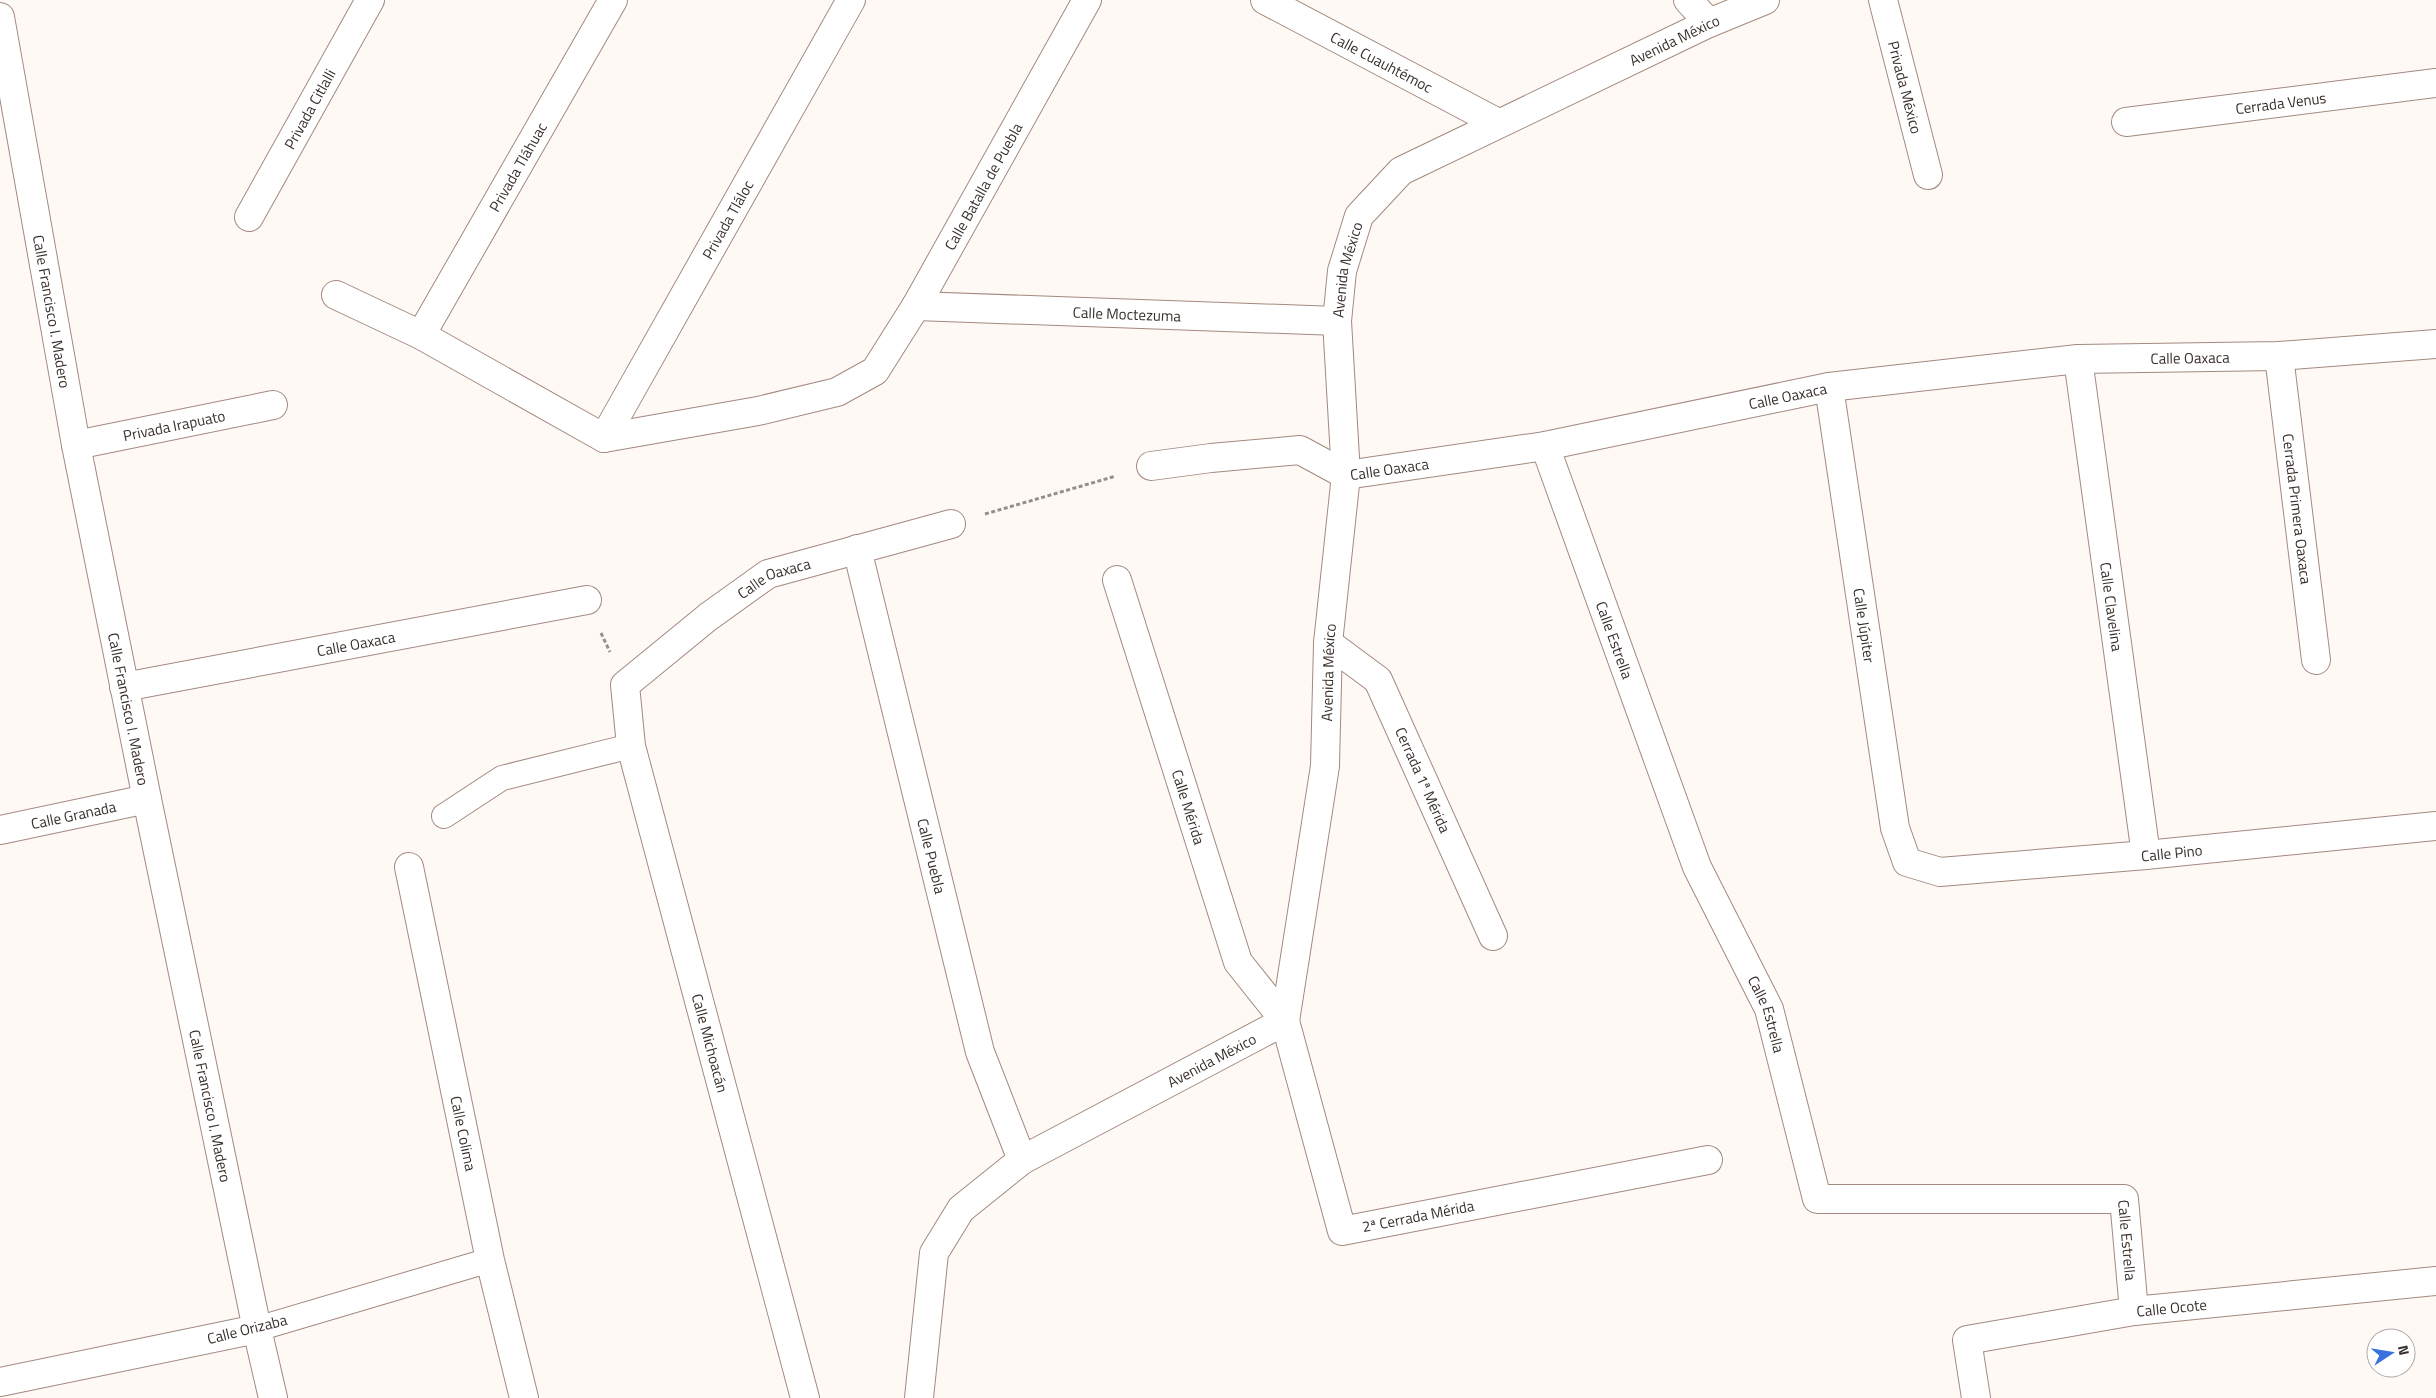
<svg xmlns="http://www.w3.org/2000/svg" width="2436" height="1398" font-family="'Titillium Web',sans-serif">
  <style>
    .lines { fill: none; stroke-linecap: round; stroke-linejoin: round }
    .service-casing { stroke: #a3897f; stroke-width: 26 }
    .minor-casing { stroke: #a3897f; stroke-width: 30 }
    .tertiary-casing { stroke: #a3897f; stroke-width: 30 }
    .path { stroke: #968e8a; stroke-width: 3; stroke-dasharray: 4 2.5; stroke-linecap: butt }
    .service { stroke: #fff; stroke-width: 24 }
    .minor { stroke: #fff; stroke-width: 28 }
    .tertiary { stroke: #fff; stroke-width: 28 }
    .labels { text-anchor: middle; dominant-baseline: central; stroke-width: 4.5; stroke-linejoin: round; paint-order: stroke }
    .street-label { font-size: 15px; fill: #392f2a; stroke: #fff }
  </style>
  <rect width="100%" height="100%" fill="#fff9f6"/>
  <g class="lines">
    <defs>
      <g id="service">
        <path d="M444 816 502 778 631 746"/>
        <path d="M257 1329 490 1260"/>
      </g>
      <g id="minor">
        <path id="s1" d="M1265 0 1498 123"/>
        <path d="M1688 0 1709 23"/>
        <path id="s2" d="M1883 0 1928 175"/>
        <path id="s3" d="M0 17 76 445 147 799 257 1329"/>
        <path id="s4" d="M2126 122 2436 83"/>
        <path id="s5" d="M249 217 370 0"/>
        <path id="s6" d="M336 295 421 335 604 438 758 411 837 392 875 371 916 306 1087 0"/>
        <path id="s7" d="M916 306 1337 321"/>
        <path id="s8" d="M421 335 613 0"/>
        <path id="s9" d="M2279 356 2316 660"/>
        <path id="s10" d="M2078 359 2146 855"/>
        <path id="s11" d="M1829 387 1895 828 1907 862 1940 872 2146 855 2436 826"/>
        <path id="s12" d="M604 438 851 0"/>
        <path id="s13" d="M76 445 273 405"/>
        <path id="s14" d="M1545 446 1697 867 1769 1009 1817 1199H2124L2134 1311"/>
        <path id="s15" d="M1151 466 1211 458 1300 450 1346 475 1545 446 1829 387 2078 359 2279 356 2436 344"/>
        <path id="s16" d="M857 549 980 1052 1022 1160"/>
        <path id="s17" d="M1117 580 1238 962 1285 1021 1342 1231 1708 1160"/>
        <path d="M1328 643 1378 680 1493 936"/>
        <path id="s18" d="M124 687 587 600"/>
        <path id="s19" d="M0 830 147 799"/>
        <path id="s20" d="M409 867 490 1260 524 1398"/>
        <path id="s21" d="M805 1398 631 746 625 685 708 617 768 574 951 524"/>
        <path id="s22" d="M1976 1398 1967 1340 2134 1311 2436 1281"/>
      </g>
      <g id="tertiary">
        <path d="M0 1382 257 1329 273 1398"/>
        <path id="s23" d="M919 1398 934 1253 961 1209 1022 1160 1285 1021 1325 766 1328 643 1346 475 1337 321 1342 271 1359 216 1401 171 1709 23 1765 0"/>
      </g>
    </defs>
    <use href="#service" class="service-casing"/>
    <use href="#minor" class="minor-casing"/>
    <use href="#tertiary" class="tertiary-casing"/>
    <g class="path">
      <path d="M985 514 1116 476"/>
      <path d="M601 633 610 652"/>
    </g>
    <use href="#service" class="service"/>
    <use href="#minor" class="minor"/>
    <use href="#tertiary" class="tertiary"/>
  </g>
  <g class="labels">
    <g class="street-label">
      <text stroke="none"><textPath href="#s23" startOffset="1750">Avenida México</textPath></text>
      <text stroke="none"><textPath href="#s1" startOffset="132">Calle Cuauhtémoc</textPath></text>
      <text stroke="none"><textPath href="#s2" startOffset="90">Privada México</textPath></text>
      <text stroke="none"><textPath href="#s4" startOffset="156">Cerrada Venus</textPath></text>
      <text stroke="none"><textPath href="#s5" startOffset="124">Privada Citlalli</textPath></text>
      <text stroke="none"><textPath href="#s8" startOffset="194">Privada Tláhuac</textPath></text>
      <text stroke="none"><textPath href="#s6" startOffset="799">Calle Batalla de Puebla</textPath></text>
      <text stroke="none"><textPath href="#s12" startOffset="251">Privada Tláloc</textPath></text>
      <text stroke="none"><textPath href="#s23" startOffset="1330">Avenida México</textPath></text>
      <text stroke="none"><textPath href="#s3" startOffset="299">Calle Francisco I. Madero</textPath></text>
      <text stroke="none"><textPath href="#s7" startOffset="211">Calle Moctezuma</textPath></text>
      <text stroke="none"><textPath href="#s15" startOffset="1056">Calle Oaxaca</textPath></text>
      <text stroke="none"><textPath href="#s15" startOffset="651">Calle Oaxaca</textPath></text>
      <text stroke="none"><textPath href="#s13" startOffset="100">Privada Irapuato</textPath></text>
      <text stroke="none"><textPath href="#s15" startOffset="246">Calle Oaxaca</textPath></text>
      <text stroke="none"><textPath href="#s9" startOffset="154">Cerrada Primera Oaxaca</textPath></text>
      <text stroke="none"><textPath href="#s21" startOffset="921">Calle Oaxaca</textPath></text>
      <text stroke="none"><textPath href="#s10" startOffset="250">Calle Clavelina</textPath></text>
      <text stroke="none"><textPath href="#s11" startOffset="241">Calle Júpiter</textPath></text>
      <text stroke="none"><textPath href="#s14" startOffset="206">Calle Estrella</textPath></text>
      <text stroke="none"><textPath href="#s18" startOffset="236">Calle Oaxaca</textPath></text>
      <text stroke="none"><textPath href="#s23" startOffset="925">Avenida México</textPath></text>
      <text stroke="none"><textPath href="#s3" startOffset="704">Calle Francisco I. Madero</textPath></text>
      <text transform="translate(1423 780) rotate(66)">Cerrada 1ª Mérida</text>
      <text stroke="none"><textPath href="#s17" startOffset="238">Calle Mérida</textPath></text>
      <text stroke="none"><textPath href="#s19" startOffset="75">Calle Granada</textPath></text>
      <text stroke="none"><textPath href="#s11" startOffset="749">Calle Pino</textPath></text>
      <text stroke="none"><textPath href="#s16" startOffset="316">Calle Puebla</textPath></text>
      <text stroke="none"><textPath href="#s14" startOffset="611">Calle Estrella</textPath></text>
      <text transform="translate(710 1043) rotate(75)">Calle Michoacán</text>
      <text stroke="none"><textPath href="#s23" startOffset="490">Avenida México</textPath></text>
      <text stroke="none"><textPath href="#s3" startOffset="1109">Calle Francisco I. Madero</textPath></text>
      <text stroke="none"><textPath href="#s20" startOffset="272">Calle Colima</textPath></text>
      <text transform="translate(1418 1216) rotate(-11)">2ª Cerrada Mérida</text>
      <text stroke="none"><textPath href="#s14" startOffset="1151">Calle Estrella</textPath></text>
      <text stroke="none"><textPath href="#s22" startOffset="266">Calle Ocote</textPath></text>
      <text transform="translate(247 1329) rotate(-14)">Calle Orizaba</text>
    </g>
  </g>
  <g transform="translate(2391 1353) rotate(78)"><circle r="24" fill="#ffffff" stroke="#b0acaa"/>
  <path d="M0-4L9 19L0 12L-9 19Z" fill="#3870df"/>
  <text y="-8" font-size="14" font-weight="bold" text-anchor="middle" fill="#392f2a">N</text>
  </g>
</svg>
